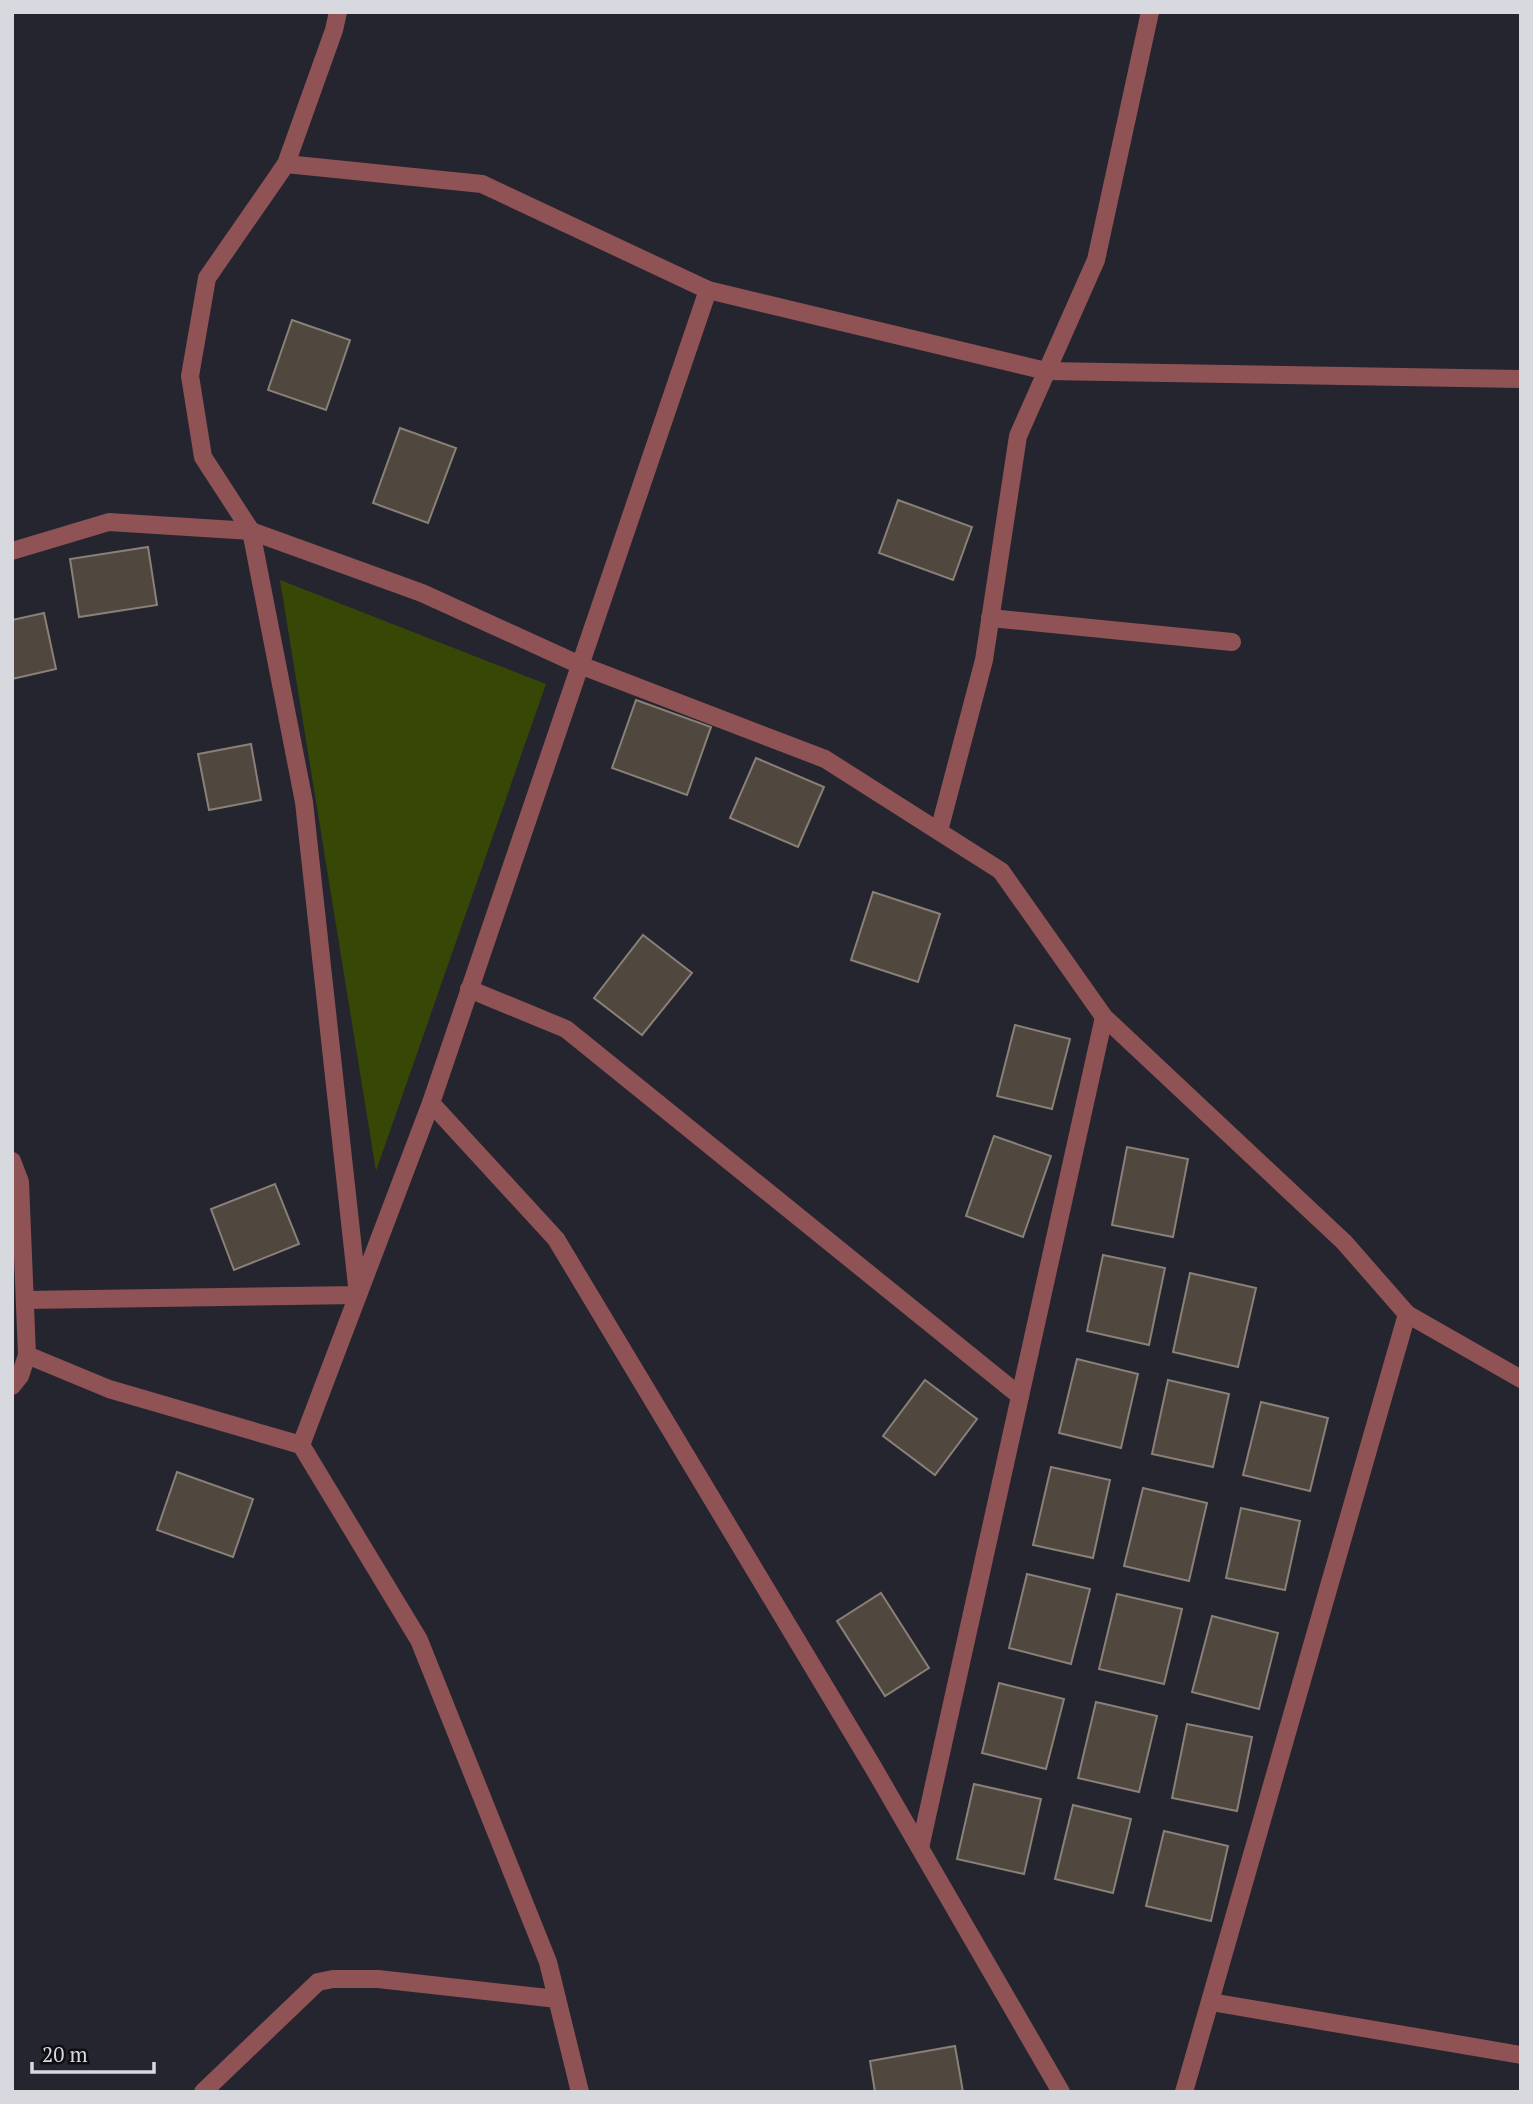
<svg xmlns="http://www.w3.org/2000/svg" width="1533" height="2104" font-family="'PT Serif',serif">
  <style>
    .green { fill: #374706 }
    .building { fill: #50483f; stroke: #898077; stroke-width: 2 }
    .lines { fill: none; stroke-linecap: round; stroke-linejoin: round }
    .minor { stroke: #8f5356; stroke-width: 18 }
  </style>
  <rect width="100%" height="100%" fill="#25252f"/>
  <path class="green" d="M280 580 546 684 376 1171Z"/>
  <g class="building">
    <path d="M292 320 350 340 326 410 268 390Z"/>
    <path d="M400 428 456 448 428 523 373 503Z"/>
    <path d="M898 500 972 527 953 580 879 553Z"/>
    <path d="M148 547 157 605 79 617 70 559Z"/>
    <path d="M44 613 56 669 12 679V620Z"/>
    <path d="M636 700 711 727 687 795 612 768Z"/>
    <path d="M251 744 261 800 209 810 198 754Z"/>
    <path d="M756 758 824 787 798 847 730 818Z"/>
    <path d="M873 892 940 914 918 982 851 960Z"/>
    <path d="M643 935 692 973 642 1035 594 998Z"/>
    <path d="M1015 1025 1070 1039 1052 1109 997 1096Z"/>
    <path d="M994 1136 1051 1156 1023 1237 966 1216Z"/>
    <path d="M1127 1147 1188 1159 1173 1237 1112 1225Z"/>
    <path d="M275 1184 299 1244 234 1270 211 1209Z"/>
    <path d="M1103 1255 1165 1268 1149 1345 1087 1331Z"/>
    <path d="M1190 1273 1256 1288 1238 1367 1173 1352Z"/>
    <path d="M1077 1359 1138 1374 1121 1448 1059 1433Z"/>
    <path d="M925 1380 977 1419 935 1475 883 1436Z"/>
    <path d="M1168 1380 1229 1394 1213 1467 1152 1454Z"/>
    <path d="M1261 1402 1328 1418 1310 1491 1243 1475Z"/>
    <path d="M1051 1467 1110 1480 1093 1558 1033 1545Z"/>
    <path d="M177 1472 253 1499 233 1557 157 1530Z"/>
    <path d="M1143 1488 1207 1503 1189 1581 1124 1566Z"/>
    <path d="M1241 1508 1300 1521 1285 1590 1226 1578Z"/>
    <path d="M1027 1574 1090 1589 1071 1664 1009 1648Z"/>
    <path d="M881 1593 929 1668 885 1696 837 1621Z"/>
    <path d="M1117 1594 1182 1609 1164 1684 1099 1669Z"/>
    <path d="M1212 1616 1278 1633 1259 1709 1192 1692Z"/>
    <path d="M999 1683 1064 1699 1046 1769 982 1753Z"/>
    <path d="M1096 1702 1157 1716 1139 1792 1078 1778Z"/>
    <path d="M1187 1724 1252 1737 1237 1811 1172 1798Z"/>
    <path d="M974 1784 1041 1799 1024 1874 957 1859Z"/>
    <path d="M1073 1805 1131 1819 1113 1893 1055 1879Z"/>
    <path d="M1164 1831 1228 1846 1211 1921 1146 1906Z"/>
    <path d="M955 2046 963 2092H875L870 2061Z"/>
  </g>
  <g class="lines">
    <g class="minor">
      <path d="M286 164 482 184 708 290 1046 371 1521 379"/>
      <path d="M12 551 109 522 251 531 422 593 580 665 825 759 1001 871 1104 1017 1344 1242 1407 1314 1521 1379"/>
      <path d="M990 618 1232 642"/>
      <path d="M939 831 984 660 1018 436 1096 260 1150 12"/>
      <path d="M469 989 566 1029 1020 1396"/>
      <path d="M431 1103 556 1239 873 1767 1061 2092"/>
      <path d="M12 1161 20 1182 27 1355 109 1389 301 1445 419 1640 548 1962 580 2092"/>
      <path d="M25 1300 358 1295 304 802 251 531 203 457 190 376 207 278 286 164 334 30 338 12"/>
      <path d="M12 1386 20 1376 27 1355"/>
      <path d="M301 1445 431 1103 708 290"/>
      <path d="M920 1848 1104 1017"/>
      <path d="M1211 2002 1521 2055"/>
      <path d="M203 2092 318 1982 333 1979H378L557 1999"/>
      <path d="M1184 2092 1407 1314"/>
    </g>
  </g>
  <rect width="1533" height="2104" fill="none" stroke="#d8d8df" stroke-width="28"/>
  <path d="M32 2062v10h122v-10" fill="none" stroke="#d8d8df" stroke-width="3.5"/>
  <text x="42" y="2062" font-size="21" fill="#d8d8df" stroke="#0f0f13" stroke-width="5" paint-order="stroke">20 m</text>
</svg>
